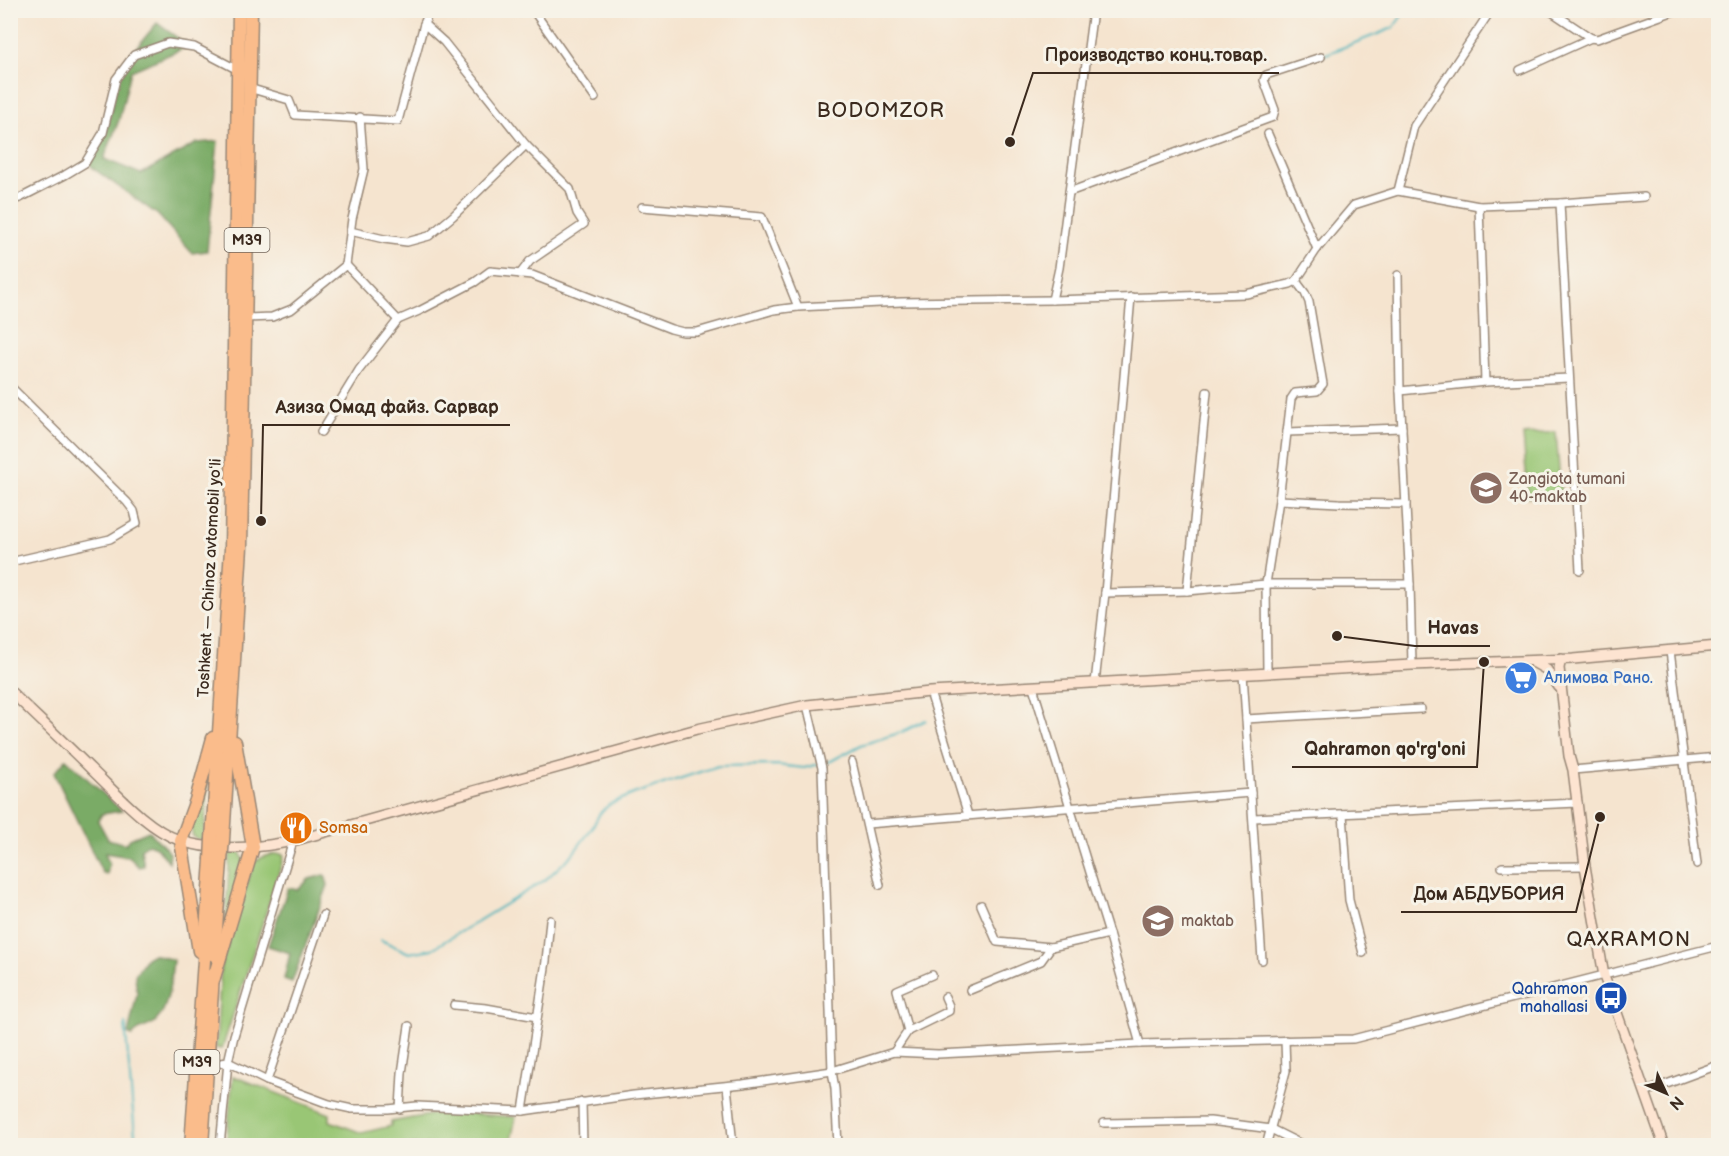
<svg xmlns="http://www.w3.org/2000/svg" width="1729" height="1156" font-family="'Balsamiq Sans',sans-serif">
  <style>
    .green { fill: #99c674; stroke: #6a7849; stroke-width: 1.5 }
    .forest { fill: #7aab66; stroke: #5a6a42; stroke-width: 1.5 }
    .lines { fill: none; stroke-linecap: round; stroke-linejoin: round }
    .stream { stroke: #42b2bb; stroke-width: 2 }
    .street-casing { stroke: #988776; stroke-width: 10 }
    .secondary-casing { stroke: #988776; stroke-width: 12 }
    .highway-casing { stroke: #988776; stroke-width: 15 }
    .street { stroke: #fff; stroke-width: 7 }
    .secondary { stroke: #fde4d1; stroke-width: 9 }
    .highway { stroke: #fabc8b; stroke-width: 12 }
    .highway-bridge-casing { stroke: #988776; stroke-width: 15; stroke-linecap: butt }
    .highway-bridge { stroke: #fabc8b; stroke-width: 12 }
    .labels { text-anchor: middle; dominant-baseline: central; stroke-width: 6; stroke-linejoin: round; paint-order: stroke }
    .shield { fill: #f7f3e8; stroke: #73665b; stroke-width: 1.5 }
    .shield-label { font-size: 15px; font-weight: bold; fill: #3b2a1e }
    .education-label { font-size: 16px; fill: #785e54; stroke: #f7f3e8; text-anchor: start }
    .street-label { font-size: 16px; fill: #3b2a1e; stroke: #f7f3e8 }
    .shop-label { font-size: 16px; fill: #366cbe; stroke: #f7f3e8; text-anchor: start }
    .food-label { font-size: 16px; fill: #c56008; stroke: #f7f3e8; text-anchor: start }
    .transit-label { font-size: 16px; fill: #164399; stroke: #f7f3e8; text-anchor: end }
    .quarter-label { font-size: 20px; letter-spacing: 1.5px; fill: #3b2a1e; stroke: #f7f3e8 }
    .leader { fill: none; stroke: #3b2a1e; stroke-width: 2 }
    .callout-dot { fill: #3b2a1e; stroke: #f7f3e8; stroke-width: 2 }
    .callout-label { font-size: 18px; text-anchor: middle; font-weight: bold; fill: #3b2a1e; stroke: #f7f3e8; stroke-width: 6; stroke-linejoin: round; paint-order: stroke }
  </style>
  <rect width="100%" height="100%" fill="#f7f3e8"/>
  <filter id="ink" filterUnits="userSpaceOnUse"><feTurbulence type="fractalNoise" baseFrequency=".0167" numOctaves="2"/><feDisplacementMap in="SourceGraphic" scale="12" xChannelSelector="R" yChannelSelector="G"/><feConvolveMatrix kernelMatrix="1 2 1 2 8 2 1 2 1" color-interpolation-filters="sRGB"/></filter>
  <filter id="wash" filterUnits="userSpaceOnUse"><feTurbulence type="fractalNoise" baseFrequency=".008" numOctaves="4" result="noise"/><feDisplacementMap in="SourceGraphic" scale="24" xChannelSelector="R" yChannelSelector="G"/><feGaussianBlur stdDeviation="1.35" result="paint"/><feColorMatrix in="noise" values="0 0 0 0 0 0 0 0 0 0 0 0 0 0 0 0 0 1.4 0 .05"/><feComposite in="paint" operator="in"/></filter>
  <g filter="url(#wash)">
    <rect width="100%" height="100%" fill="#f5e4cf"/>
    <g class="green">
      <path d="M1556 432 1561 494 1528 497 1523 435Z"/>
      <path d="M208 779 204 838 202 841 193 837 191 828Z"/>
      <path d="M230 850 240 852 244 861 225 933Z"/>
      <path d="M273 854H281L284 856 222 1049 216 1048 221 966 254 862 263 857Z"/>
      <path d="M233 1076 330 1114V1121L362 1133 391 1126V1122L446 1112 516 1117 510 1145H226Z"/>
    </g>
    <g class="forest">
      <path d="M157 23 189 46 131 71 119 120 104 159 141 174 197 143 218 141 207 251 192 253 158 215 94 169 88 162 108 124 121 66Z"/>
      <path d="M66 759 122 811 102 814 98 821 108 839 125 844 130 839 149 831 170 853 169 862 156 847 148 844 141 849 144 866 139 867 129 857 105 853 109 864 107 875 102 872 54 773Z"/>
      <path d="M325 875 328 885 292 982 284 979 290 953 268 946 288 888 298 890 309 879Z"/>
      <path d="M153 954 173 960C171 977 169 1009 156 1021 149 1028 138 1027 132 1036L128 1034 137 994 135 975 146 958Z"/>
    </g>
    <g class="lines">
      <g class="stream">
        <path d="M1321 56 1393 28 1406 10"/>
        <path d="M381 940 409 953 432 949 545 880 572 855 592 828 600 813 610 804 636 793 718 766 776 765 804 768 831 761 861 745 902 732 926 720"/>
        <path d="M125 1023 136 1146"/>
      </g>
    </g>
  </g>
  <g filter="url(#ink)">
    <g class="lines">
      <defs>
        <g id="street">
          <path d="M533 10 595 98"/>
          <path d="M1549 10 1591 38 1597 39 1677 10"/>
          <path d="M424 24 444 42 526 145 570 189 577 213 584 224 530 261 520 274"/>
          <path d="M1520 70 1591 38"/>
          <path d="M249 88 289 100 295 115 398 121 424 24 430 10"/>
          <path d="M1268 134 1317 249"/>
          <path d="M1398 191 1414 126 1491 10"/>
          <path d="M1069 192 1273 117 1275 110 1264 80 1266 75 1321 57"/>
          <path d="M10 200 20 198 65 175 85 163 103 133 116 79 134 55 168 43 194 47 238 70"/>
          <path d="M1560 203 1580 570"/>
          <path d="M1479 206 1485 382"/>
          <path d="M642 207 762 217 798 307"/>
          <path d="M350 231 384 239 407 242 429 236 453 216 526 145"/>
          <path d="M346 265 352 219 364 169 360 117"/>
          <path d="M1398 275 1400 391 1410 584 1412 665"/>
          <path d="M1052 300 1059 268 1093 10"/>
          <path d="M245 318 272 317 292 309 346 265 398 320"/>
          <path d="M10 386 127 502 134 511 137 523 110 539 10 562"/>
          <path d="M1400 391 1485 382 1569 378"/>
          <path d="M321 432 359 370 398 320 419 311 475 282 490 271 532 275 671 329 683 332H697L774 310 798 307 901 302 1052 300 1246 294 1290 284 1296 281 1317 249 1354 205 1398 191 1479 206 1560 203 1644 197"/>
          <path d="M1287 432 1402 428"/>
          <path d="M1279 500 1339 503 1406 504"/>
          <path d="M1187 591 1207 392"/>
          <path d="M1105 593 1187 591 1266 584H1410"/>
          <path d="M1670 651 1697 864"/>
          <path d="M1267 672 1266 584 1279 500 1291 399 1295 393 1317 391 1323 384 1309 302 1305 293 1296 281"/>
          <path d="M1243 674 1262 960"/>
          <path d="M1095 683 1105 593 1131 297"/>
          <path d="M1033 687 1109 934 1140 1044"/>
          <path d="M930 692 968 815"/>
          <path d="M807 705 822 768 832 1071 835 1089 838 1146"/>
          <path d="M1246 719 1421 709"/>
          <path d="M852 762 880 885"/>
          <path d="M1573 770 1718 757"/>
          <path d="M1343 814 1349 900 1363 953"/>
          <path d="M1254 818 1578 803"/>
          <path d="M867 824 1251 793"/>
          <path d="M1502 867 1585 866"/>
          <path d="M981 905 997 942 1051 947 1109 934"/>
          <path d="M970 990 1041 961 1051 947"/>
          <path d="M454 1005 486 1008 537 1017"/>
          <path d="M908 1031 897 990 932 975"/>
          <path d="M894 1052 908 1031 949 1011V1006L945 997"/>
          <path d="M207 1065 228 1062 267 1081 329 1104 352 1109H388L417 1106 523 1111 634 1095 743 1084 832 1071 894 1052 938 1054 1140 1044 1353 1039 1718 946"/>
          <path d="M267 1081 323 915"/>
          <path d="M727 1086 733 1146"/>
          <path d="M1645 1092 1718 1065"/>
          <path d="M582 1102 583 1146"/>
          <path d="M400 1109 402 1073 409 1026"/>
          <path d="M523 1111 546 961 550 920"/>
          <path d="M1104 1123 1210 1121 1271 1129 1305 1146"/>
          <path d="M220 1146 228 1062 234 1036 293 841"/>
          <path d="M1266 1146 1286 1071 1285 1040"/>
        </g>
        <g id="secondary">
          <path d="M1561 659 1559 668 1569 756 1573 770 1585 866 1604 976 1664 1146"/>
          <path d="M1533 662 1547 670 1559 687"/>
          <path d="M10 691C38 718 66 744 93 771 117 794 148 829 179 840 214 853 257 848 293 841L697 729 807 705 930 692 1412 665 1573 659 1718 646"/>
        </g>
        <g id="highway">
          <path d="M212 839 231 549 239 10"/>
          <path d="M223 840 241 547 251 10"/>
          <path d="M199 951 181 841 196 800 213 738"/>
          <path d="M214 955 221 861"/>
          <path d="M213 981 253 847 235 742"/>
          <path d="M191 1146 211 860"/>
          <path d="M202 1146 213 975"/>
        </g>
      </defs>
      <use href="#street" class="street-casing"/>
      <use href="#secondary" class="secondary-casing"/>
      <use href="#highway" class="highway-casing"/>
      <use href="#street" class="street"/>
      <use href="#secondary" class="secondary"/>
      <use href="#highway" class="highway"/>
      <defs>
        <g id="highway-bridge">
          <path d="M211 860 212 839"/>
          <path d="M221 861 223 840"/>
        </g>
      </defs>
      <use href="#highway-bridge" class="highway-bridge-casing"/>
      <use href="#highway-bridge" class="highway-bridge"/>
    </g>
  </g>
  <defs>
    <symbol id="school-disc" viewBox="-11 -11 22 22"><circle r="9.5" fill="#8d6e63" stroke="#f7f3e8"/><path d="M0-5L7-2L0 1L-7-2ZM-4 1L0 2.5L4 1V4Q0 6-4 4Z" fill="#fff"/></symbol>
    <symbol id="supermarket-disc" viewBox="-11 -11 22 22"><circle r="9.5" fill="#3f7fe0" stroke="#f7f3e8"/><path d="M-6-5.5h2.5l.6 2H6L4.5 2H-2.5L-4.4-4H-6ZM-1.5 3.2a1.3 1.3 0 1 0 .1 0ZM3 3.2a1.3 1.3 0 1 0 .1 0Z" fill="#fff"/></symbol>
    <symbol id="restaurant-disc" viewBox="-11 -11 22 22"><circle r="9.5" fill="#e8710a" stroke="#f7f3e8"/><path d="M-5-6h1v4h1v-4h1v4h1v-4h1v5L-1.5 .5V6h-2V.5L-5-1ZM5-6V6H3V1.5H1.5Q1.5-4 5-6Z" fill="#fff"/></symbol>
    <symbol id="bus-disc" viewBox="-11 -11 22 22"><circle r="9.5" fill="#1a4fb4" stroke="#f7f3e8"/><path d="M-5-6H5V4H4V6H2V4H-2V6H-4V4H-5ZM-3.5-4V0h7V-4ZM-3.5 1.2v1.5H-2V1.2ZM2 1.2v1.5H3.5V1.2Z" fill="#fff"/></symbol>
  </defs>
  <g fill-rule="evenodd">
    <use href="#school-disc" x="1467" y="469" width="38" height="38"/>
    <use href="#supermarket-disc" x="1502" y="659" width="38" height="38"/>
    <use href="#restaurant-disc" x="277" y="809" width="38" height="38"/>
    <use href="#school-disc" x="1139" y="902" width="38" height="38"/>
    <use href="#bus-disc" x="1592" y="979" width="38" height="38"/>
  </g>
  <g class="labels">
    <g class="shield">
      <rect x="224.5" y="228" width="45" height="24" rx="4.5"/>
      <rect x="174.5" y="1050" width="45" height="24" rx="4.5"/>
    </g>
    <g class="shield-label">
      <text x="247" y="240">M39</text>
      <text x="197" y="1062">M39</text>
    </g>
    <g class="education-label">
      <text x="1509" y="479">Zangiota tumani<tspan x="1509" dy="18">40-maktab</tspan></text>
      <text x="1181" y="921">maktab</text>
    </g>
    <g class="street-label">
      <text transform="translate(210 578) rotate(-87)">Toshkent — Chinoz avtomobil yoʻli</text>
    </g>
    <g class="shop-label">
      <text x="1544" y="678">Алимова Рано.</text>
    </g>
    <g class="food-label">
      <text x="319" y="828">Somsa</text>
    </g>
    <g class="transit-label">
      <text x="1588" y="989">Qahramon<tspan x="1588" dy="18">mahallasi</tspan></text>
    </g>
    <g class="quarter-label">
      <text x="881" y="111">BODOMZOR</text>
      <text x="1629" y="940">QAXRAMON</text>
    </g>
  </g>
  <path class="leader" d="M1010 142L1033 73H1279M261 521L263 425H510M1337 636L1415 646H1490M1484 662L1477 767H1292M1600 817L1576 912H1401"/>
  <g class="callout-dot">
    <circle cx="1010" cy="142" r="6"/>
    <circle cx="261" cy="521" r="6"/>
    <circle cx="1337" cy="636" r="6"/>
    <circle cx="1484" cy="662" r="6"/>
    <circle cx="1600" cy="817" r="6"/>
  </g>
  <g class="callout-label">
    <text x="1156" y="61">Производство конц.товар.</text>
    <text x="387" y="413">Азиза Омад файз. Сарвар</text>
    <text x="1453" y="634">Havas</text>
    <text x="1385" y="755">Qahramon qo'rg'oni</text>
    <text x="1489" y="900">Дом АБДУБОРИЯ</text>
  </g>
  <rect width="1729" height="1156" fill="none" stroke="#f7f3e8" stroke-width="36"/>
  <g transform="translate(1666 1093) rotate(134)" stroke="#f7f3e8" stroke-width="4.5" paint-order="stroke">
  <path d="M0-4.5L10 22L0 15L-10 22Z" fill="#3b2a1e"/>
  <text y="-9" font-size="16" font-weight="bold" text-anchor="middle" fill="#3b2a1e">N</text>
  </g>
</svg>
